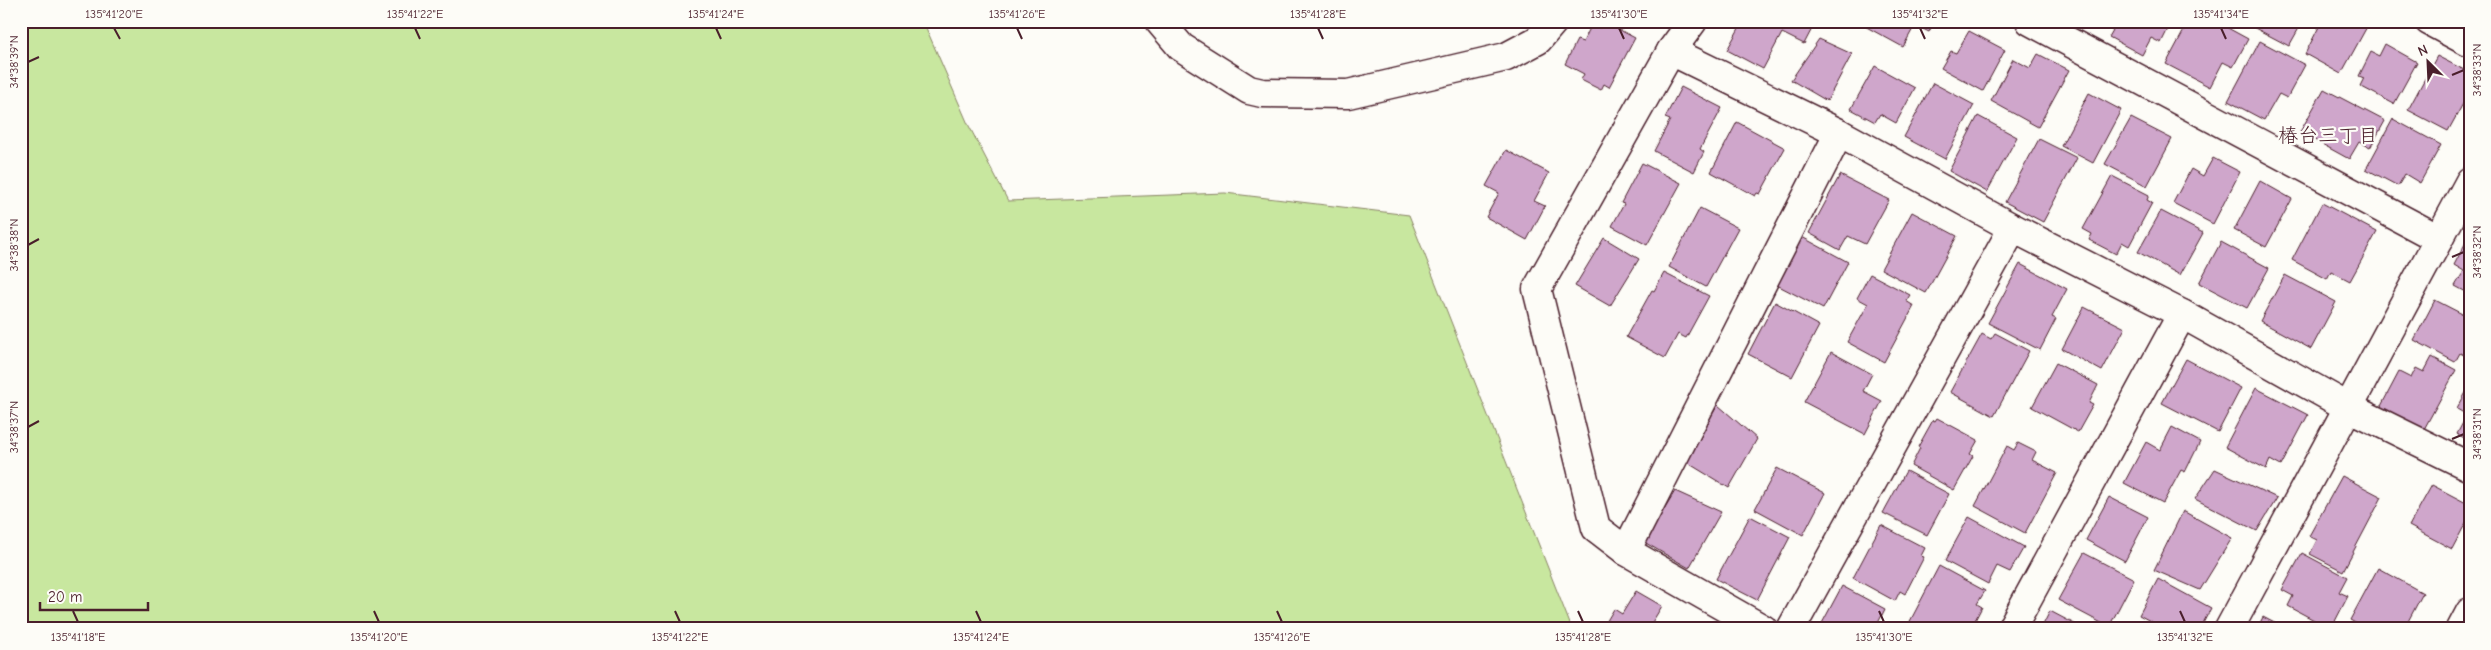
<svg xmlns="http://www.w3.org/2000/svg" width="2491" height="650" font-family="'Comic Neue','Klee One',sans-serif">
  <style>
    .green { fill: #c8e79f; stroke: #898365 }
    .building { fill: #cfa6cb; stroke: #4a1f2b }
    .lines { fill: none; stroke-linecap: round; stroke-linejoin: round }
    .minor-casing { stroke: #4a1f2b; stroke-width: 31 }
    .minor { stroke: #fdfcf7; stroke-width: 28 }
    .ticks { fill: none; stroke: #4a1f2b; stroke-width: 2 }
    .labels { text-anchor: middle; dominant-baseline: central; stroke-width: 4.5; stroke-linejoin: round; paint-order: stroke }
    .neighbourhood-label { font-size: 20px; fill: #4a1f2b; stroke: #fdfcf7 }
    .neatline { fill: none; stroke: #4a1f2b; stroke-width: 2 }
    .ticks-label { font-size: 12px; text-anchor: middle; fill: #4a1f2b }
  </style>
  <rect width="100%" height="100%" fill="#fdfcf7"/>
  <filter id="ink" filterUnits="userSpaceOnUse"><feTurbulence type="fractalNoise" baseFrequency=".02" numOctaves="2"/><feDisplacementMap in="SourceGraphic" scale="10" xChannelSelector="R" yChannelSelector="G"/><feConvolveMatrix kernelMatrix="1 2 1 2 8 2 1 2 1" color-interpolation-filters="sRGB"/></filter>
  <g filter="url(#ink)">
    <path class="green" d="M21 21H923L968 124 1008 201 1225 193 1409 215 1572 629H21Z"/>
    <g class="building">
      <path d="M1603 21 1635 38 1609 87 1604 84 1601 90 1581 80 1584 74 1565 64 1577 40 1583 42 1592 24 1600 28Z"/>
      <path d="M1743 21H1816L1804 44 1782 33 1763 69 1727 50Z"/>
      <path d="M1863 21H1934L1929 32 1915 25 1903 47 1861 24Z"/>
      <path d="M2114 21H2172L2161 43 2151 38 2142 55 2109 37 2113 30 2110 28Z"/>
      <path d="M2189 21H2215L2248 39 2233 67 2223 62 2210 87 2166 64Z"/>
      <path d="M2253 21H2303L2289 46 2251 26Z"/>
      <path d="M2322 21 2369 23 2341 74 2305 54Z"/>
      <path d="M1969 31 2005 50 1983 91 1941 68 1951 51 1956 53Z"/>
      <path d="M1819 39 1852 54 1827 101 1791 80Z"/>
      <path d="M2260 41 2305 65 2287 98 2279 94 2264 120 2228 101Z"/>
      <path d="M2385 44 2417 62 2394 104 2360 86 2364 78 2359 76 2371 52 2379 56Z"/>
      <path d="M2038 54 2069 70 2038 127 1991 101 2013 59 2030 68Z"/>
      <path d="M2437 56 2470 73V91L2448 131 2408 110Z"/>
      <path d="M1875 66 1915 88 1896 123 1880 114 1875 122 1851 109Z"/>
      <path d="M1933 83 1974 105 1945 159 1904 137Z"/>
      <path d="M1681 87 1722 108 1700 149 1704 152 1694 172 1654 151 1670 120 1665 118Z"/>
      <path d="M2324 89 2385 121 2370 148 2359 142 2349 159 2300 132Z"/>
      <path d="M2089 93 2121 110 2093 163 2061 146Z"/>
      <path d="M1978 116 2017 137 1987 192 1949 171Z"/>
      <path d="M2131 118 2172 139 2147 186 2105 164Z"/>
      <path d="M2393 119 2441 145 2420 183 2405 174 2398 186 2366 169Z"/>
      <path d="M1737 122 1785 148 1760 194 1757 193 1755 196 1711 172Z"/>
      <path d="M2039 139 2077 158 2043 222 2005 202Z"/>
      <path d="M1506 150 1549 173 1534 201 1545 206 1527 240 1486 217 1499 193 1486 186Z"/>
      <path d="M2213 158 2240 172 2213 224 2173 203 2191 169 2203 176Z"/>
      <path d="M1642 163 1681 183 1647 245 1612 226 1624 204 1621 203Z"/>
      <path d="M1840 175 1889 200 1865 244 1848 236 1840 250 1809 233Z"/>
      <path d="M2112 176 2149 195 2147 200 2152 203 2129 246 2122 242 2116 254 2089 240 2092 234 2083 229Z"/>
      <path d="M2260 181 2292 199 2266 247 2234 230Z"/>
      <path d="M2322 203 2377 232 2350 281 2331 271 2327 279 2292 260Z"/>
      <path d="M1700 208 1738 228 1706 287 1669 267Z"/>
      <path d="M2161 211 2203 233 2180 275 2138 252Z"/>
      <path d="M1912 212 1957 236 1926 293 1881 269Z"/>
      <path d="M1800 236 1848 262 1823 309 1775 284Z"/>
      <path d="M1604 238 1639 259 1610 306 1575 286Z"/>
      <path d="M2221 242 2269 268 2247 308 2199 283Z"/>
      <path d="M2466 242 2470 244V294L2455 286 2464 271 2454 265Z"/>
      <path d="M2020 264 2067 289 2052 317 2056 319 2040 350 1988 323Z"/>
      <path d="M1664 273 1709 296 1686 338 1678 334 1665 358 1626 337 1652 290 1654 291Z"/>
      <path d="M1870 274 1910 295 1906 301 1914 306 1884 362 1847 342 1868 304 1857 298Z"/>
      <path d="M2285 275 2336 302 2311 349 2260 321Z"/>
      <path d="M2435 300 2470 318 2468 357 2460 353 2455 362 2414 340Z"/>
      <path d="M1775 302 1819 326 1792 377 1748 354Z"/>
      <path d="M2084 307 2125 328 2102 371 2062 349Z"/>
      <path d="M1995 333 2029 351 1994 416 1950 392 1982 334 1991 339Z"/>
      <path d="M1831 352 1872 374 1863 391 1882 401 1865 434 1804 402Z"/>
      <path d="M2432 357 2456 370 2423 431 2380 408 2399 372 2411 378 2416 368 2424 372Z"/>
      <path d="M2186 359 2241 388 2218 432 2162 403Z"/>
      <path d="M2056 363 2098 385 2089 403 2093 405 2078 432 2032 407Z"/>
      <path d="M2470 385V441L2457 434 2467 415 2457 409Z"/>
      <path d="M2256 388 2308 415 2281 466 2270 460 2266 469 2225 447Z"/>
      <path d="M1718 405 1757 439 1729 488 1683 460Z"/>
      <path d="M1937 418 1978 440 1970 454 1973 456 1954 490 1911 466 1920 448 1918 447 1933 420 1935 421Z"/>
      <path d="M2172 427 2200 442 2185 472 2181 470 2163 503 2124 483 2146 442 2160 450Z"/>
      <path d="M2018 443 2036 452 2032 460 2057 473 2025 533 1975 506 2007 446 2014 450Z"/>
      <path d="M1777 468 1825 493 1803 535 1755 509Z"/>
      <path d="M2215 469 2277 498 2257 531 2195 499Z"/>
      <path d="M1906 471 1949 494 1927 535 1883 513Z"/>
      <path d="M2342 476 2382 497 2343 571 2310 554 2317 540 2309 536Z"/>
      <path d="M2432 485 2470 505V515L2452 549 2409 526Z"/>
      <path d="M1675 491 1721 512 1689 568 1644 542Z"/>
      <path d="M2109 497 2148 517 2125 561 2086 540Z"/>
      <path d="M2183 511 2232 538 2200 590 2154 570Z"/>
      <path d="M1750 516 1790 537 1757 600 1716 579Z"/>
      <path d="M1969 517 2024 547 2010 572 1997 566 1988 584 1945 561Z"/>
      <path d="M1881 525 1925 548 1921 556 1924 557 1905 594 1900 591 1895 601 1853 578Z"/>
      <path d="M2084 553 2134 579 2109 627 2058 600Z"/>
      <path d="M2302 553 2347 577 2339 592 2348 596 2331 629 2288 606 2293 596 2282 590Z"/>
      <path d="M1939 566 1985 591 1977 604 1982 607 1971 628 1967 626 1966 629H1906Z"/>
      <path d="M2378 568 2423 593 2404 629H2366L2350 620Z"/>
      <path d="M2158 579 2211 608 2200 629H2182L2177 626 2176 629H2165L2139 615Z"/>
      <path d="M1842 586 1885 609 1875 629H1819Z"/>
      <path d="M1636 591 1662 606 1648 629H1602L1614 609 1622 614Z"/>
      <path d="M2050 611 2084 629H2041Z"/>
      <path d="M2263 617 2286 629H2257Z"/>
    </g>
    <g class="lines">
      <defs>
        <g id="minor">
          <path d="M1159 21 1181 47 1249 90 1262 93 1348 94 1506 57 1538 40 1554 21"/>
          <path d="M1693 21 1671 51 1537 289 1596 528 1626 551 1763 629"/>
          <path d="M2030 21 2439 239"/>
          <path d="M2429 21 2470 43"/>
          <path d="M1671 51 1839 133 2013 228 2182 314 2348 407 2470 467"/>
          <path d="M1626 551 1839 133"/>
          <path d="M1791 629 2013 228"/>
          <path d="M2011 629 2182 314"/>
          <path d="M2229 629 2470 181"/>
          <path d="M2461 629 2470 612"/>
        </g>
      </defs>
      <use href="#minor" class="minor-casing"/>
      <use href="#minor" class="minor"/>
    </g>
  </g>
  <path class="ticks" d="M114 28 120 39M415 28 420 39M716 28 721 39M1017 28 1022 39M1318 28 1323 39M1619 28 1624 39M1920 28 1925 39M2221 28 2226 39M28 62 39 57M2452 75 2464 70M28 245 39 239M2452 257 2464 252M28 427 39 421M2452 439 2464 434M73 611 78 622M374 611 379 622M675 611 680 622M976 611 981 622M1277 611 1282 622M1578 611 1583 622M1879 611 1884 622M2180 611 2185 622"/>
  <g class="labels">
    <g class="neighbourhood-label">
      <text x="2328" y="135">椿台三丁目</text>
    </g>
  </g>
  <rect width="2491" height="650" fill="none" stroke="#fdfcf7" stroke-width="55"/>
  <g transform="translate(2428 62) rotate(336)" stroke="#fdfcf7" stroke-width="4" paint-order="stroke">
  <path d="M0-4L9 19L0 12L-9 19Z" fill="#4a1f2b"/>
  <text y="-8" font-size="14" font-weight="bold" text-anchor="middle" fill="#4a1f2b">N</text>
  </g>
  <path d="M40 602v8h108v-8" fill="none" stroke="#4a1f2b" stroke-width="2.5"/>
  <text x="48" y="602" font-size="15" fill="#4a1f2b" stroke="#fdfcf7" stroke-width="4" paint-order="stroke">20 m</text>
  <rect x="28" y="28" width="2436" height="594" class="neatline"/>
  <g class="ticks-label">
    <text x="114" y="18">135°41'20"E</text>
    <text x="415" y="18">135°41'22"E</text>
    <text x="716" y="18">135°41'24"E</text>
    <text x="1017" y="18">135°41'26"E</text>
    <text x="1318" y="18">135°41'28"E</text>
    <text x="1619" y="18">135°41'30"E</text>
    <text x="1920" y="18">135°41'32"E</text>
    <text x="2221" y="18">135°41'34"E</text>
    <text transform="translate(14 62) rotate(-90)" y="4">34°38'39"N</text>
    <text transform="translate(2477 70) rotate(-90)" y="4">34°38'33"N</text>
    <text transform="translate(14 245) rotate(-90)" y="4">34°38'38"N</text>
    <text transform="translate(2477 252) rotate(-90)" y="4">34°38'32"N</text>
    <text transform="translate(14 427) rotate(-90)" y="4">34°38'37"N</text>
    <text transform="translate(2477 434) rotate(-90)" y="4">34°38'31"N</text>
    <text x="78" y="641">135°41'18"E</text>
    <text x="379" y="641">135°41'20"E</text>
    <text x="680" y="641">135°41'22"E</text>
    <text x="981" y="641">135°41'24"E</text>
    <text x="1282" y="641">135°41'26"E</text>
    <text x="1583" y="641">135°41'28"E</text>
    <text x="1884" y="641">135°41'30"E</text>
    <text x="2185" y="641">135°41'32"E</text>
  </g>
</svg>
